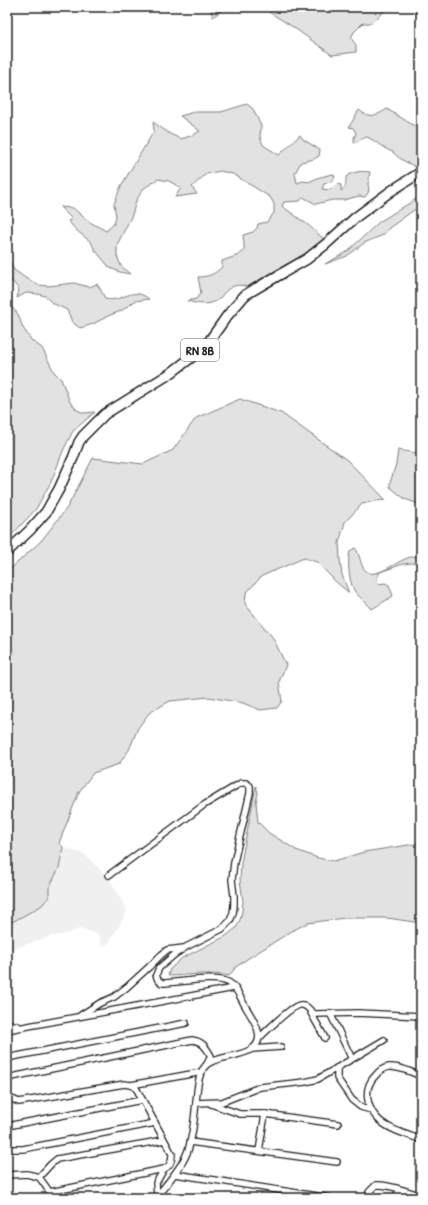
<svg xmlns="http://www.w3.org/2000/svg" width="428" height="1205" font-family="'Patrick Hand',sans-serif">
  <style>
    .built { fill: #f0f0f0 }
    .green { fill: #e2e2e2; stroke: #7f7f7f }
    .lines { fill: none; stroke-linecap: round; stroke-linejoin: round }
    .street-casing { stroke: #1c1c1c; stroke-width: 8 }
    .primary-casing { stroke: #1c1c1c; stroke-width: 12 }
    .street { stroke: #fff; stroke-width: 5.5 }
    .primary { stroke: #fff; stroke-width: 9 }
    .labels { text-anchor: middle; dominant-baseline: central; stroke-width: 4; stroke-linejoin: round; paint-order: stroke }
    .shield { fill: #fff; stroke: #606060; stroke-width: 1 }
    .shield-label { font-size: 13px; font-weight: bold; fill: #1c1c1c }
  </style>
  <rect width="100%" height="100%" fill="#fff"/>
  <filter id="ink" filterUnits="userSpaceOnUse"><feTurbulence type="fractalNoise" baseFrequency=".025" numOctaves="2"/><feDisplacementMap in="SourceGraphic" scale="8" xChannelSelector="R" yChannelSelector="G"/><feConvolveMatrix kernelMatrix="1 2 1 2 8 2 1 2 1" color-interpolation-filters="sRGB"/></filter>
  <g filter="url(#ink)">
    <path class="built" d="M63 847 84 854 110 880 127 911 117 929 108 944 102 946 98 934 79 929 66 934 52 936 12 949 7 953V925L41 906 49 888 59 868Z"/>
    <g class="green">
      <path d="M212 7H226L213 17 211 12Z"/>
      <path d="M261 7H388L372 23H363L354 32 351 38 356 45V52L332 55 293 27Z"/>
      <path d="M247 104 253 109 261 126 260 137 263 145 279 155 300 135 304 140 320 150 319 156 314 159 301 162 295 173 297 183 303 181 309 182 317 178 332 174 335 176 333 181 324 184 322 189 330 190 338 184 341 185V191C346 188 346 183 346 177 353 171 361 171 370 172L368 184 369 190 368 193 365 197 359 196 344 200H332L316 204 303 197 300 201 284 202 282 206 308 225 325 240 313 249 247 287C238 283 231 286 224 293 222 295 221 298 218 300 209 306 198 304 187 301L196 299 201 293 198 277C208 277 215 274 222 267V261L239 255 244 251V244L243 235 253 232 257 228 258 224 267 222 274 213V204L270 197 233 174 220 171 206 174 192 187 197 194 175 197 181 188 169 181 158 179 143 189 136 201 132 215 117 245V256L121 266 130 274 120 272 110 268 95 250 91 242 76 230 68 221 72 219 60 207 73 208 88 221 106 231 114 224 116 216 114 204 121 186 154 131 153 122 170 134 181 139 193 135 200 131 180 116 194 112H221Z"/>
      <path d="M387 109 421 130V164C418 165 418 166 414 166 409 164 396 157 393 152 385 150 376 141 367 137 361 138 359 142 354 143V138L356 133 353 128 349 127 359 110C369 119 378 115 387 109Z"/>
      <path d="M421 196V205L389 228 383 235 364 243 347 256 325 264 347 252 379 222Z"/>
      <path d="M7 254 14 270 24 277 38 285 48 286 74 283 89 287 97 284 102 292 105 299C124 303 131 285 149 299L135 301 121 311 108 316 93 324 80 328 72 322 67 310 52 303 45 296 38 294 26 293 17 298 19 289 9 278 7 273Z"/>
      <path d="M7 302 18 314 23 328 32 341 42 348 54 372 61 379 70 402 77 410 84 413 95 412 73 431 63 451 51 482 36 509 7 540Z"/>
      <path d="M240 399 281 413 347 460 386 500 375 501 362 504 345 522 339 543 340 560 342 575 349 593 335 581 317 562 304 558 262 576 246 593 245 604 273 638 286 665 279 682 282 701 277 708 260 710 243 703 208 697 170 701 149 713 138 728 129 750 119 764 93 773 79 792 59 843 63 847 59 868 49 888V897L41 906 7 925V572L41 541 67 508 93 458 143 464 173 450 196 418Z"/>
      <path d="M398 450 417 453 421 452V505L405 499 390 487V483L396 464Z"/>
      <path d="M355 548C361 554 359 565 366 571 375 579 393 564 403 560 408 557 415 556 421 556V562L403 564 380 572 377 578 378 584 385 583 389 585 393 596 372 609C367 603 361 599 356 593 349 585 347 562 350 551Z"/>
      <path d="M256 786 258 793 256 802 258 822 269 833 296 850 318 858 334 861 364 852 421 843V923L387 918H345L307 923 292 931 247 959 236 967 229 976C210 972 190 975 171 976L168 975 170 969 182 958 226 936 236 928 240 920 242 911 243 901 240 880 241 863Z"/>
    </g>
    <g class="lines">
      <defs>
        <g id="street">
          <path d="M109 875 204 805 241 783H246L250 786V793L234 862 232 880 234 896V905L233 913 230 921 222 929 186 947 174 955 159 968 156 975 158 980 162 983C180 983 213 975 228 982 236 986 240 997 244 1004 249 1013 256 1022 258 1031 265 1057 225 1054 211 1062 206 1064 203 1068 201 1073 197 1082 197 1093 196 1103 194 1119 193 1138 187 1153 180 1171 166 1183 156 1198"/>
          <path d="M311 1013 325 1038"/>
          <path d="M330 1013 352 1059"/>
          <path d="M81 1015 100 1003 114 997 127 987 149 967 161 955 167 950 184 948"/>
          <path d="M7 1023 18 1026"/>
          <path d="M7 1030 234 988"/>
          <path d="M259 1038C267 1031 294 1002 303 1005 308 1006 310 1012 315 1014L358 1013 421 1016"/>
          <path d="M252 1049 281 1047"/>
          <path d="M7 1058 186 1023"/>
          <path d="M337 1068V1078L352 1100 361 1107 371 1110"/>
          <path d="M421 1076C411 1072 399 1066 389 1067 383 1068 379 1071 376 1075 363 1087 366 1106 377 1118 388 1130 407 1134 421 1140"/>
          <path d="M7 1078 192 1040C202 1041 206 1047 211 1056L207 1064"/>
          <path d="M131 1085 202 1072"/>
          <path d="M7 1097 19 1102 124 1084 131 1085 136 1088 172 1154C172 1162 170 1166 164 1169L50 1192"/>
          <path d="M196 1103 222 1102 260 1087 305 1082 318 1079 384 1040"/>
          <path d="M211 1104 240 1114H265L338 1124"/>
          <path d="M7 1126 142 1100"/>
          <path d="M190 1142 337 1162"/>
          <path d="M7 1149H23L155 1123"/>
          <path d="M259 1151 265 1114"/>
          <path d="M175 1174 330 1198"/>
          <path d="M7 1175 27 1174 39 1177 54 1198"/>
          <path d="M39 1177 51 1164 57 1159 164 1140"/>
          <path d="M157 1196 156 1183 164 1169"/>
          <path d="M369 1198V1192L376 1185C391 1184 406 1192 421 1195"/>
          <path d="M395 1198 397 1194 403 1191"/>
        </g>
        <path id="primary" d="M7 552 30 530 46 512 59 489 73 458 79 442 83 436 105 414 171 373 205 347 227 316 245 295 267 282 307 259 326 244 356 217 391 191 421 172"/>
      </defs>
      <use href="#street" class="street-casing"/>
      <use href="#primary" class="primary-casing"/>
      <use href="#street" class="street"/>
      <use href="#primary" class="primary"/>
    </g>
  </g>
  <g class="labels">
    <rect class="shield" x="181" y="339" width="38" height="22" rx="3"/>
    <g class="shield-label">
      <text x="200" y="350">RN 8B</text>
    </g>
  </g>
  <rect width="428" height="1205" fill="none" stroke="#fff" stroke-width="24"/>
  <rect x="12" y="12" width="404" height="1181" fill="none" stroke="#1c1c1c" stroke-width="1.5" filter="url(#ink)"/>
</svg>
